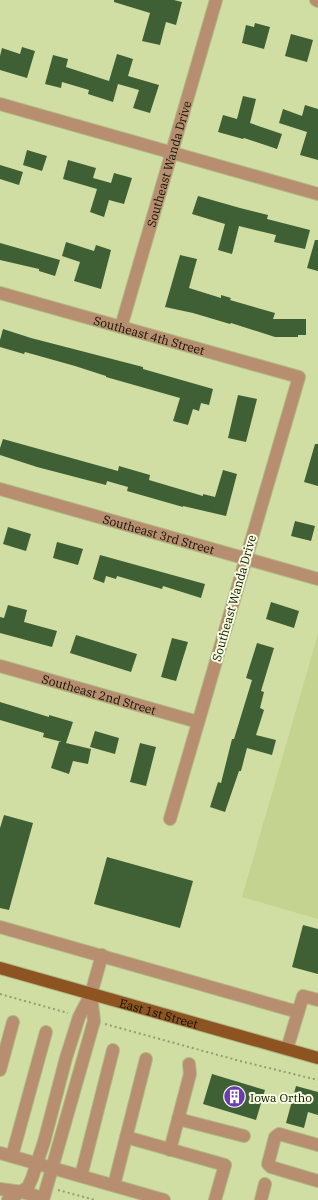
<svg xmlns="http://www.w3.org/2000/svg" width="318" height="1200" font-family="'IBM Plex Serif',serif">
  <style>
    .built { fill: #c4d390 }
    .building { fill: #3f6034 }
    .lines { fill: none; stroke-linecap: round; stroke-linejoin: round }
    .minor-casing { stroke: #aeb986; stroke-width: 14 }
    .major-casing { stroke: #aeb986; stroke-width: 14 }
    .path { stroke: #929c6e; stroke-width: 2; stroke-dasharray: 2 3; stroke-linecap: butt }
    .minor { stroke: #b78e6f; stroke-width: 12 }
    .major { stroke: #8d5321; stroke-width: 12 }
    .labels { text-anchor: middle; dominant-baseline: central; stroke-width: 4; stroke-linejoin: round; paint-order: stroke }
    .street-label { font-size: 12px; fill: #0f1300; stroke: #f4fbde }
    .poi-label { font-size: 12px; fill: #0f1300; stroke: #f4fbde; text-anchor: start }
  </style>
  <rect width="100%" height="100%" fill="#d1dea3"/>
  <path class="built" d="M318 634V919L242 897Z"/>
  <g class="building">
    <path d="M114 0H174L182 2 176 25 166 22 160 45 142 41 150 13 114 2Z"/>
    <path d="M255 23 270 27 264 49 242 43 246 25 254 27Z"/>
    <path d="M291 34 313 40 307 62 285 56Z"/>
    <path d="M22 47 35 51 27 78 0 70V56L2 48 20 54Z"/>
    <path d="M117 54 133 59 128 76 159 85 150 113 133 108 139 90 118 84 113 102 88 94 89 90 62 82 61 88 45 84 53 55 68 59 66 67 109 81Z"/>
    <path d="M243 96 256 99 250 123 282 134 277 149 244 138 243 139 218 132 223 115 237 119Z"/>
    <path d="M305 105 318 109V160L300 155 307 132 279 123 283 109 302 116Z"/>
    <path d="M27 150 47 156 42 171 23 165Z"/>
    <path d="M68 160 96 168 93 178 111 183 114 173 132 178 124 204 109 200 104 217 90 212 97 189 63 179Z"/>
    <path d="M0 165 23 172 19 185 0 179Z"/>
    <path d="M198 196 240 208 268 215 267 219 310 230 305 249 274 242 276 235 239 226 232 254 218 250 225 224 192 214Z"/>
    <path d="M315 240H318V271L307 268Z"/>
    <path d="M66 242 94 251 96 245 111 250 101 289 74 281 80 262 62 256Z"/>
    <path d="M0 243 60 260 55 276 39 271V269L0 260Z"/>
    <path d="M180 255 197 259 189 288 221 298V295L231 298 230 300 275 313 273 319H306V335H298V337H275L231 323 230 324 193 313 165 307Z"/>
    <path d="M3 329 31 338 143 367V369L213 389 209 405 201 403 199 411 193 409 188 425 173 421 180 398 106 377V376L75 366 25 352 24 354 0 347V340Z"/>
    <path d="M238 395 257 399 246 442 228 438Z"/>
    <path d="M3 439 118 471 119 466 150 475 149 480 203 496V494L215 497 223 470 237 474 226 516 183 506V507L127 491 128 487 107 481 106 485 37 467 0 455V448Z"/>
    <path d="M315 444H318V486L304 482Z"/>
    <path d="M295 521 315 526 311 541 291 536Z"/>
    <path d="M8 527 31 534 26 551 3 544Z"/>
    <path d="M57 542 83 549 78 565 53 558Z"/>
    <path d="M100 555 205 584 201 598 163 586 162 589 117 576 116 579 106 576 104 583 93 579Z"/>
    <path d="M271 602 299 611 294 628 266 619Z"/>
    <path d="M8 605 27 610 24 622 57 631 52 647 0 633V617L4 618Z"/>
    <path d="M76 635 137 654 131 672 70 653Z"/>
    <path d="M172 638 188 642 176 681 161 677Z"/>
    <path d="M257 643 274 648 261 691 264 692 260 708 264 710 256 735 276 740 272 755 247 748 241 771H239L225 812 210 807 218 782 221 783 232 739H234L252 680 246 678Z"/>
    <path d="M0 702 49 717V715L73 722 66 743 91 749 88 764 73 761 69 774 51 768 59 742H62L43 737 44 733 0 720Z"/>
    <path d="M95 731 119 738 115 754 90 747Z"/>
    <path d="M140 743 156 747 146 786 130 782Z"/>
    <path d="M4 815 33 823 9 910 0 908V828Z"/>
    <path d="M107 857 193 881 180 928 94 904Z"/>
    <path d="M303 925 318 929V974L292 967Z"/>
    <path d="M212 1074 265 1090 256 1120 203 1104Z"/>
    <path d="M296 1086 318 1092V1115L308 1112 304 1128 286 1123Z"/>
  </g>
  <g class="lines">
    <defs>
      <g id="minor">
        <path d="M316 0 318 1"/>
        <path d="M0 104 318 194"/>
        <path id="s1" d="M0 293 299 377 170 819"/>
        <path id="s2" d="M121 327 216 0"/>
        <path id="s3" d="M0 489 318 579"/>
        <path id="s4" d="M0 666 198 722"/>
        <path d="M0 927 298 1012"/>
        <path d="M287 1049 303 996 318 1000"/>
        <path d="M0 1070 13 1022"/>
        <path d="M178 1119 244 1136"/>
        <path d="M126 1137 225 1165 215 1200"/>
        <path d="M318 1145 279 1134 275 1137 268 1164 271 1167 318 1181"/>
        <path d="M170 1150 190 1074 189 1064"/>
        <path d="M0 1153 164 1200"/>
        <path d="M12 1156 46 1032"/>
        <path d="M81 1176 113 1050"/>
        <path d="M114 1185 146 1059"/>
        <path d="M0 1189 22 1192 43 1198"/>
        <path d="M8 1200 28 1187 32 1178 44 1142 66 1058 79 1017 91 994 102 955"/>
        <path d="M43 1200 94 1021 91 994"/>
        <path d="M261 1200 265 1184"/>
      </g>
      <g id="major">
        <path id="s5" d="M0 968 318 1058"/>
      </g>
    </defs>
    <use href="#minor" class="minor-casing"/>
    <use href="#major" class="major-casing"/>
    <g class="path">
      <path d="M0 994 68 1013"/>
      <path d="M105 1024 240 1061 318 1080"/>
      <path d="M58 1190 95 1200"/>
    </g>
    <use href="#minor" class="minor"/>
    <use href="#major" class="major"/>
  </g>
  <defs>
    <symbol id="building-disc" viewBox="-11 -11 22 22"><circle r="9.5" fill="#6c3bb2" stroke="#f4fbde"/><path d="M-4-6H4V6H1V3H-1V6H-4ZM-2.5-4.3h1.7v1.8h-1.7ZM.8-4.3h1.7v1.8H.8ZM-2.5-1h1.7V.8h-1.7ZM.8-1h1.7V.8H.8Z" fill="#fff"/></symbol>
  </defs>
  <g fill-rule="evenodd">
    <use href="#building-disc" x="222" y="1084" width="25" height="25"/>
  </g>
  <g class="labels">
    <g class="street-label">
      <text stroke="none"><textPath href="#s2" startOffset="170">Southeast Wanda Drive</textPath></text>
      <text stroke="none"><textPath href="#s1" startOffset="155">Southeast 4th Street</textPath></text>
      <text stroke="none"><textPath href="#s3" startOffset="165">Southeast 3rd Street</textPath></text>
      <text transform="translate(234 598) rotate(-74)">Southeast Wanda Drive</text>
      <text stroke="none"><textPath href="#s4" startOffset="103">Southeast 2nd Street</textPath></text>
      <text stroke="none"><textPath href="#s5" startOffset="165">East 1st Street</textPath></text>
    </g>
    <g class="poi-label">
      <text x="250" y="1097">Iowa Ortho</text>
    </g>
  </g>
</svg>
